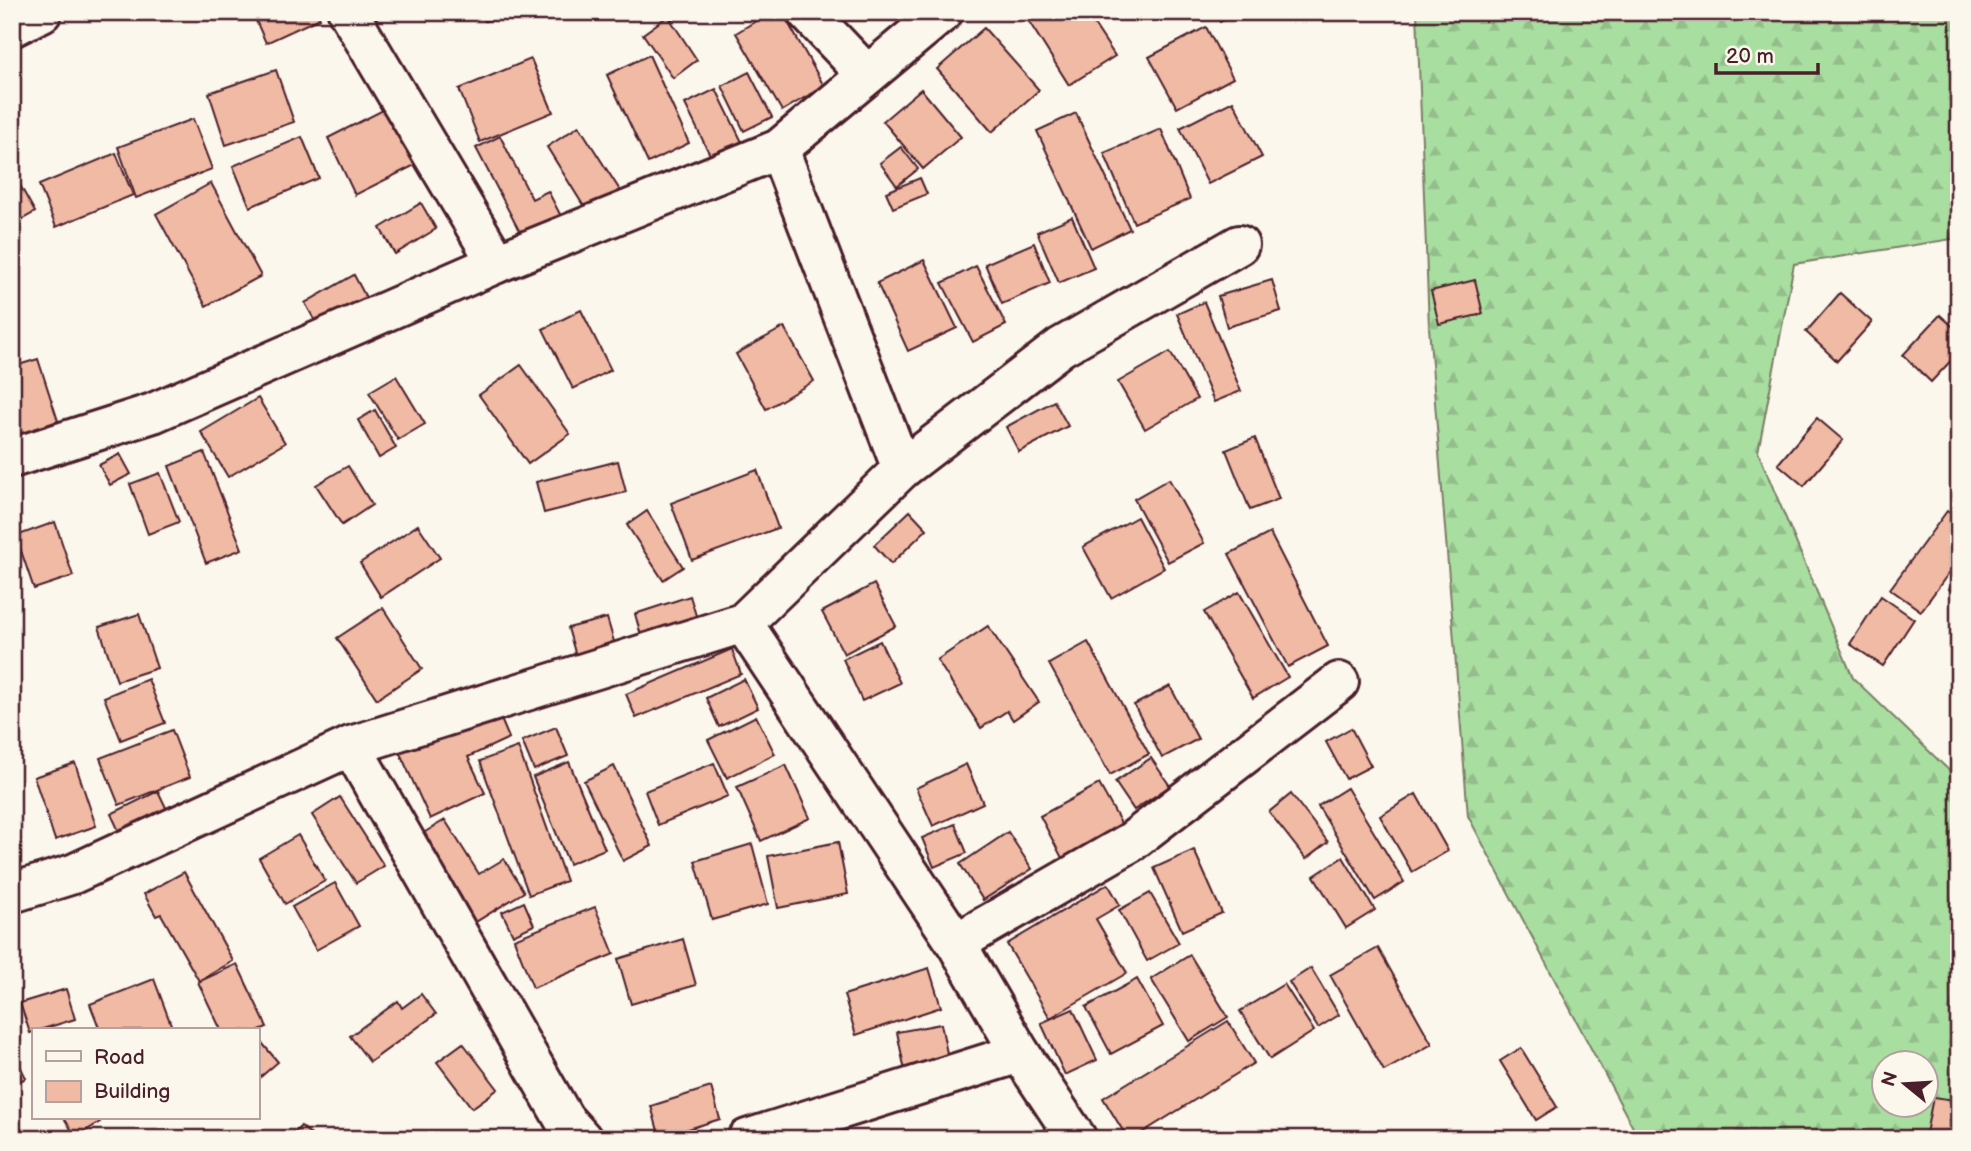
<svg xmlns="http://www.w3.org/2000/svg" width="1971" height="1151" font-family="'Balsamiq Sans',sans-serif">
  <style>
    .forest { fill: url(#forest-firs); stroke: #7a7e66; stroke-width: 2; fill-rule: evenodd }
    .building { fill: #f0baa4; stroke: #4a1f2b; stroke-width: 2 }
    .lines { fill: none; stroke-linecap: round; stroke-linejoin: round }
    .minor-casing { stroke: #4a1f2b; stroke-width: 44 }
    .minor { stroke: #fbf7ec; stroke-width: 38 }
  </style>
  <defs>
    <pattern id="forest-firs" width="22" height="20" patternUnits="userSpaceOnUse" patternTransform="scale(1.75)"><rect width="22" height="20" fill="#a9dea1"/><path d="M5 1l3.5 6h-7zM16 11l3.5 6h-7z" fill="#93be8b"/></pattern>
  </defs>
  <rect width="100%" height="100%" fill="#fbf7ec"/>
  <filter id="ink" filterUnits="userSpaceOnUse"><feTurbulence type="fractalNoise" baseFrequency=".0143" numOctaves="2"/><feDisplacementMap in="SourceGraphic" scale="14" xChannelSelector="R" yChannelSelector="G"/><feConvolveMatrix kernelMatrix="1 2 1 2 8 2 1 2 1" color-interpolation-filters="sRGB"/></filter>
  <g filter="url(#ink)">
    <path class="forest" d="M1417 12 1807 16 1866 12H1959V238L1794 264 1758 452 1853 678 1959 780V1115L1954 1139H1639L1468 816 1429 327ZM1884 1064H1926V1106H1884Z"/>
    <g class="building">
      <path d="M252 12H317L320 18 266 43Z"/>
      <path d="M482 12H518L485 21Z"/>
      <path d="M669 12H691L672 20Z"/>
      <path d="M771 12H782L824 86 782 111 736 33Z"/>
      <path d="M1040 12H1086L1115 56 1069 85 1028 20Z"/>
      <path d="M1215 12H1239L1220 22Z"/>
      <path d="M668 16 697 60 673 78 643 34Z"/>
      <path d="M1206 27 1233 78 1177 108 1149 57Z"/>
      <path d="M984 28 1039 90 992 132 937 69Z"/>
      <path d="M649 55 689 143 648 163 607 75Z"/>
      <path d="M531 59 553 112 480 142 459 89Z"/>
      <path d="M276 70 294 122 226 145 209 93Z"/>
      <path d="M749 72 772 117 744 131 722 86Z"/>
      <path d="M716 89 742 142 711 157 685 104Z"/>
      <path d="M921 89 961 137 923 169 883 121Z"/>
      <path d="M1233 101 1262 157 1208 184 1180 128Z"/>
      <path d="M387 108 415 165 355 195 328 138Z"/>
      <path d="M1076 113 1130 229 1091 248 1037 131Z"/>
      <path d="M193 119 212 169 136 198 118 147Z"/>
      <path d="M579 126 621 192 588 213 547 147Z"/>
      <path d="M1161 129 1190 199 1134 223 1104 153Z"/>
      <path d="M500 136 532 199 548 191 564 222 525 242 476 148Z"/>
      <path d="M302 137 319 178 250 207 233 166Z"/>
      <path d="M901 147 918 169 897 186 880 163Z"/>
      <path d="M116 153 133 195 56 227 39 185Z"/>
      <path d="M12 171 35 212 12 225Z"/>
      <path d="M920 178 927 194 893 208 886 192Z"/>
      <path d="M211 183 261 276 206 306 156 214Z"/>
      <path d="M421 203 436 229 395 254 380 228Z"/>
      <path d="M1072 217 1094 268 1059 283 1037 232Z"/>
      <path d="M1034 243 1050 283 1002 304 985 264Z"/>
      <path d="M924 260 957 328 908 351 877 283Z"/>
      <path d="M976 266 1006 325 973 342 942 283Z"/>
      <path d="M354 275 369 303 320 330 305 303Z"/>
      <path d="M1272 280 1281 311 1227 327 1218 296Z"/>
      <path d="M1475 280 1483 314 1439 324 1431 291Z"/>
      <path d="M1840 293 1872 322 1837 361 1806 332Z"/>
      <path d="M1204 302 1241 391 1214 402 1177 314Z"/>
      <path d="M581 310 611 370 573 389 543 329Z"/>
      <path d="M1940 315 1959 332V352L1931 382 1903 355Z"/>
      <path d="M784 327 814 381 766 409 736 354Z"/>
      <path d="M1170 352 1197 399 1145 429 1118 382Z"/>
      <path d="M38 359 58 421 16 436 12 423V367Z"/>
      <path d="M521 365 570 434 528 464 479 395Z"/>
      <path d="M396 376 425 424 398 440 369 392Z"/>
      <path d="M258 398 285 443 228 477 201 432Z"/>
      <path d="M1054 401 1068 426 1019 452 1006 427Z"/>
      <path d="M375 410 396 448 379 458 358 420Z"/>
      <path d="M1817 418 1843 440 1804 486 1778 464Z"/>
      <path d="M1255 438 1279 499 1250 510 1226 450Z"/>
      <path d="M204 452 242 549 206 563 169 466Z"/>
      <path d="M120 454 131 474 110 485 99 465Z"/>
      <path d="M618 461 626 492 544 513 536 482Z"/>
      <path d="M348 466 372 505 342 525 316 485Z"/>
      <path d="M757 470 778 528 692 560 671 503Z"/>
      <path d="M160 473 179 522 148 534 130 484Z"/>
      <path d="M1169 479 1204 543 1168 562 1134 499Z"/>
      <path d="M647 511 683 567 663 580 627 525Z"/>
      <path d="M910 511 927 529 891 564 874 545Z"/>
      <path d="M1947 511 1959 519V559L1921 611 1890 589Z"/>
      <path d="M1137 517 1164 568 1111 598 1083 547Z"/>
      <path d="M55 522 73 576 34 589 16 536Z"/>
      <path d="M418 525 440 558 381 597 360 563Z"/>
      <path d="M1270 533 1328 646 1288 667 1229 554Z"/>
      <path d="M1959 578V598L1949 589Z"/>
      <path d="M874 584 896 626 844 654 822 612Z"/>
      <path d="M1239 592 1288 677 1253 698 1204 612Z"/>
      <path d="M690 596 698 622 642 639 635 614Z"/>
      <path d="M1881 596 1914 619 1883 666 1850 644Z"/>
      <path d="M383 608 422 669 377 699 337 638Z"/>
      <path d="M139 614 157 668 117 681 99 627Z"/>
      <path d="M607 618 615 645 576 656 568 628Z"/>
      <path d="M988 626 1039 702 1013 720 1007 711 981 728 937 660Z"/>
      <path d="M880 641 900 683 862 701 843 659Z"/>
      <path d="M1088 642 1149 754 1110 775 1049 664Z"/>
      <path d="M732 649 741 674 636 718 626 694Z"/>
      <path d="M148 679 165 723 121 740 104 697Z"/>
      <path d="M744 679 758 708 719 727 706 698Z"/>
      <path d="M1170 686 1198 739 1162 758 1134 705Z"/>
      <path d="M498 712 509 738 468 757 485 793 430 819 399 751Z"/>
      <path d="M756 716 775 754 727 778 708 740Z"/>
      <path d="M556 727 568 756 534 770 522 741Z"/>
      <path d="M1351 728 1371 766 1346 779 1326 742Z"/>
      <path d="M172 730 190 777 119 805 100 758Z"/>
      <path d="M518 747 566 881 529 895 480 761Z"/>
      <path d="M1151 758 1170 786 1134 810 1115 782Z"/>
      <path d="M569 762 605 849 569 864 533 777Z"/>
      <path d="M75 763 96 826 55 840 34 777Z"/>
      <path d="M714 763 728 796 658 825 645 791Z"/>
      <path d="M966 764 983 803 933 826 916 788Z"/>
      <path d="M786 765 810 818 761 841 737 787Z"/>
      <path d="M614 766 652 846 623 861 584 781Z"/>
      <path d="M1099 784 1122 825 1062 858 1040 816Z"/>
      <path d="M1347 788 1404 882 1375 900 1318 806Z"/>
      <path d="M158 791 172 820 124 842 111 814Z"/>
      <path d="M1291 794 1328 842 1306 859 1269 812Z"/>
      <path d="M1416 794 1448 851 1412 872 1380 816Z"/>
      <path d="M340 797 384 866 356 883 312 815Z"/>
      <path d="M445 820 479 874 504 859 524 892 474 923 420 835Z"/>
      <path d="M955 824 967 853 934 867 922 838Z"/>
      <path d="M1008 832 1032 869 983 900 960 864Z"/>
      <path d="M298 835 325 881 285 904 259 858Z"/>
      <path d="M838 842 848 894 778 908 768 856Z"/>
      <path d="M752 844 768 904 712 920 695 861Z"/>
      <path d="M1194 850 1222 913 1182 931 1154 868Z"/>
      <path d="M1343 857 1375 910 1346 928 1314 876Z"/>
      <path d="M184 872 233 961 199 981 161 914 156 916 144 894Z"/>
      <path d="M335 883 359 926 316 950 292 907Z"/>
      <path d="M1108 884 1120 905 1096 919 1127 973 1050 1018 1007 944Z"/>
      <path d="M1150 893 1179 943 1147 961 1119 910Z"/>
      <path d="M524 902 534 925 513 935 502 912Z"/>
      <path d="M595 907 614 954 533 988 514 939Z"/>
      <path d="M683 939 696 985 631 1004 618 959Z"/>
      <path d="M1378 948 1432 1044 1384 1071 1330 975Z"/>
      <path d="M1190 955 1228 1017 1189 1041 1151 979Z"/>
      <path d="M237 964 267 1027 257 1031 221 1030 198 982Z"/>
      <path d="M929 968 941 1007 856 1035 844 995Z"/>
      <path d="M1311 968 1339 1015 1318 1028 1289 982Z"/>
      <path d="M154 979 173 1030H100L90 1004Z"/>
      <path d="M1137 979 1163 1026 1111 1054 1086 1007Z"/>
      <path d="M1284 984 1314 1031 1270 1059 1240 1011Z"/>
      <path d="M66 989 75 1019 30 1033 20 1003Z"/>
      <path d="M421 994 436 1014 370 1062 350 1036 398 1001 402 1008Z"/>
      <path d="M1073 1009 1097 1060 1065 1075 1041 1023Z"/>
      <path d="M1228 1021 1254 1063 1132 1139H1128L1103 1098Z"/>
      <path d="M941 1024 949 1063 905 1071 897 1032Z"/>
      <path d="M257 1037 278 1062 257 1080Z"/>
      <path d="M463 1043 498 1089 472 1108 437 1062Z"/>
      <path d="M1521 1048 1557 1107 1536 1120 1500 1061Z"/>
      <path d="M12 1049 26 1078 12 1085Z"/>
      <path d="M711 1087 720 1119 660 1138 651 1106Z"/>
      <path d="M1933 1097 1955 1100 1947 1139H1925Z"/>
      <path d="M64 1118H98L100 1122 76 1137Z"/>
      <path d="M301 1126 316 1139H289Z"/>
    </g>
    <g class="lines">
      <defs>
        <g id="minor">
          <path d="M348 12 497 263"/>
          <path d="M807 12 867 75"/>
          <path d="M12 27 42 12"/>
          <path d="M779 149 902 469"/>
          <path d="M12 458 153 413 497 263 779 149 943 12"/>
          <path d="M743 623 956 943 1020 1053 1077 1139"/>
          <path d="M351 746 564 1119 582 1139"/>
          <path d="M12 893 73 874 351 746 743 623 902 469 1061 347 1239 245"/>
          <path d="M956 943 1131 842 1339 682"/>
          <path d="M747 1139 1020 1053"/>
        </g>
      </defs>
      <use href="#minor" class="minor-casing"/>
      <use href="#minor" class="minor"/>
    </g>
  </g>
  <rect width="1971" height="1151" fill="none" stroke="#fbf7ec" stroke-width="42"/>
  <rect x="21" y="21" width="1929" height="1109" fill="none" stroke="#4a1f2b" stroke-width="2.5" filter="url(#ink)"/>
  <rect x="32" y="1028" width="228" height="91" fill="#fbf7ec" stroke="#b4a19f" stroke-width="2"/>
  <rect x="46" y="1051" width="35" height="10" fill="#fbf7ec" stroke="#b4a19f" stroke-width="2"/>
  <text x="94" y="1064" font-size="21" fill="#4a1f2b">Road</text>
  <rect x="46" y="1081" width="35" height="21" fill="#f0baa4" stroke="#b4a19f" stroke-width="2"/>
  <text x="94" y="1098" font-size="21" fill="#4a1f2b">Building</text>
  <g transform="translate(1905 1084) rotate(288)"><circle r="33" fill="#fbf7ec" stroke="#b4a19f" stroke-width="2"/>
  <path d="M0-5L12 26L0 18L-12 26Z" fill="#4a1f2b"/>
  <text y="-10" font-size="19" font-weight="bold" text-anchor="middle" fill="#4a1f2b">N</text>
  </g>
  <path d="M1716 63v10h102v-10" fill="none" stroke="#4a1f2b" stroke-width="3.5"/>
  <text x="1726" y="63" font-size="21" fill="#4a1f2b" stroke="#fbf7ec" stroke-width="5" paint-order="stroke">20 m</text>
</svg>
